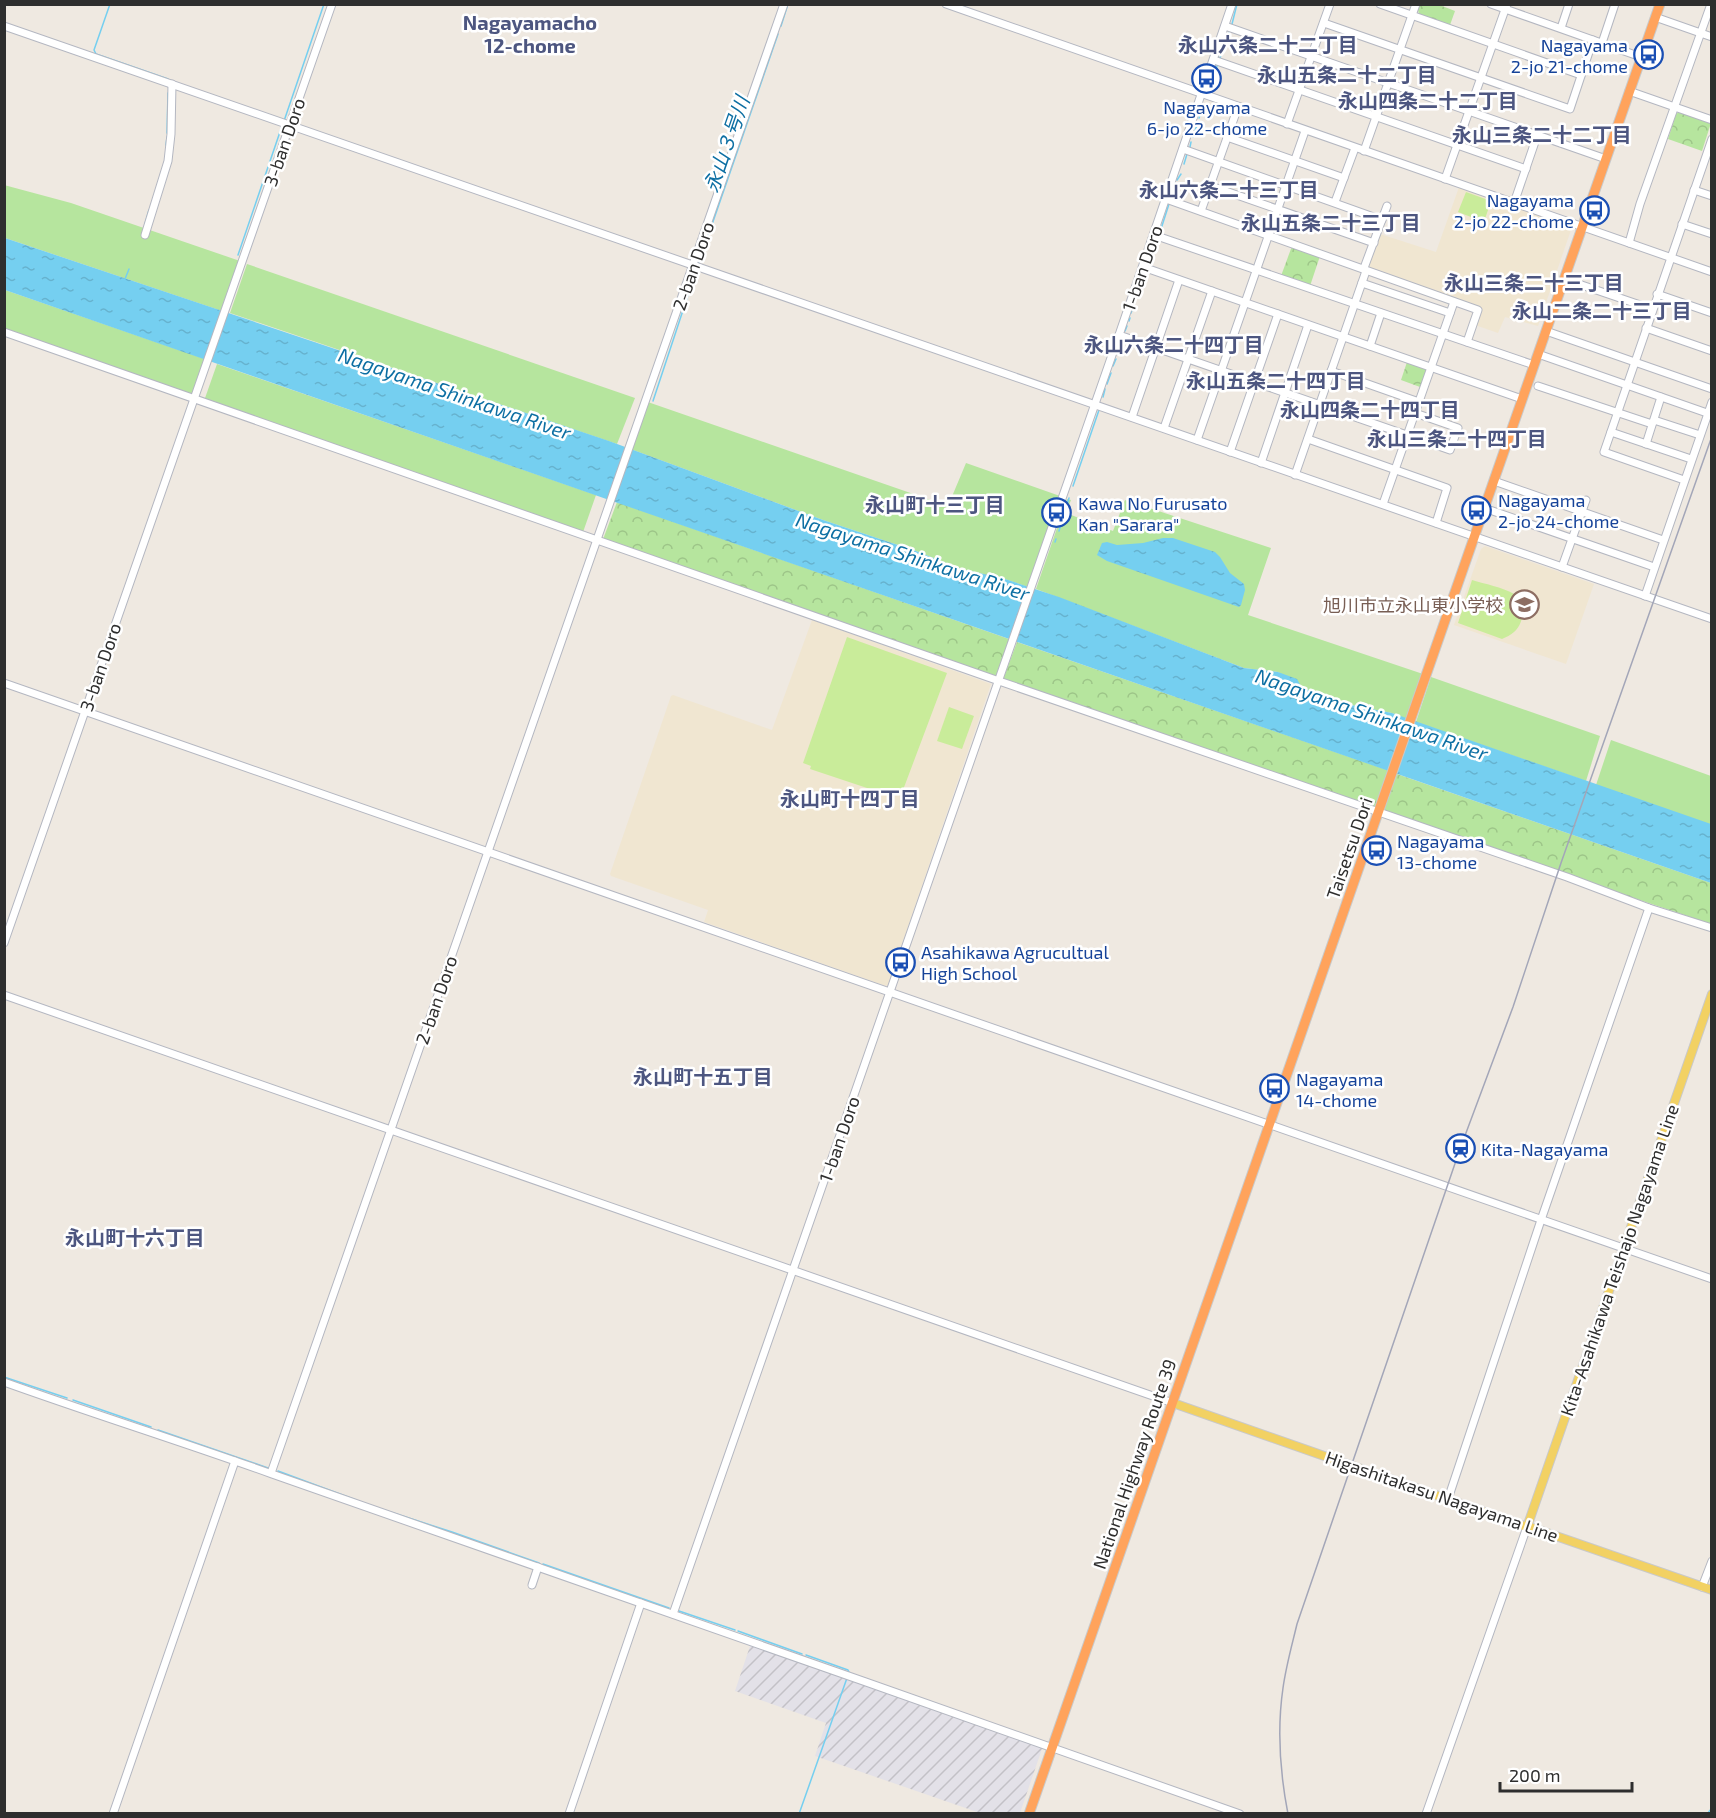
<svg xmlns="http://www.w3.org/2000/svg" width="1716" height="1818" font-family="'Exo 2','Noto Sans JP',sans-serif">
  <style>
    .industrial { fill: url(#industrial-furrows) }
    .education { fill: #f0e6d1 }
    .grass { fill: #b6e59e }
    .forest { fill: url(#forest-crowns) }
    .pitch { fill: #c9ec9a }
    .water { fill: url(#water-ripples) }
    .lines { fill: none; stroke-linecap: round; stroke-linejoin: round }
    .stream { stroke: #75cff0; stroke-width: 1.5 }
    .minor-casing { stroke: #b4b7c1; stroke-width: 9 }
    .major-casing { stroke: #c9c9c9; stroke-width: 10 }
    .highway-casing { stroke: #c9c9c9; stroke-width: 11 }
    .minor { stroke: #fff; stroke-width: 7 }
    .major { stroke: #f2d163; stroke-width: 8 }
    .highway { stroke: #ffa35c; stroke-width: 9 }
    .rail { stroke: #a3a6b8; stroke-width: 1.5 }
    .labels { text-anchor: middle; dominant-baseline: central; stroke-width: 5; stroke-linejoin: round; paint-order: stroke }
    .transit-label { font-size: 18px; fill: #164399; stroke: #fff; text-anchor: start }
    .street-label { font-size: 18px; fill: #2e2e2e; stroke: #fff }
    .education-label { font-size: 18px; fill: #785e54; stroke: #fff; text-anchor: end }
    .neighbourhood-label { font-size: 20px; font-weight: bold; fill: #4d5680; stroke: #fff }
    .water-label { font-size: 20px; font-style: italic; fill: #0d6fa3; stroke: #fff }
  </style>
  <defs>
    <pattern id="industrial-furrows" width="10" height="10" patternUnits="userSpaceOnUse" patternTransform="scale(1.5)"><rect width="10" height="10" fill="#e3e1e8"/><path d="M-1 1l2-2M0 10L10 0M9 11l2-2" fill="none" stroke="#c3c1c7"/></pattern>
    <pattern id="forest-crowns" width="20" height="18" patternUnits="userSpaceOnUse" patternTransform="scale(1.5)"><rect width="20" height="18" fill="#b6e59e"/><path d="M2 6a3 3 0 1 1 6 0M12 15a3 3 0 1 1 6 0" fill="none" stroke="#9dc588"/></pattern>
    <pattern id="water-ripples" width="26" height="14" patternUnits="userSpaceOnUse" patternTransform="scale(1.5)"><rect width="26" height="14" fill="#75cff0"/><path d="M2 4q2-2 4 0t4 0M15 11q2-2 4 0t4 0" fill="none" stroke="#66b2ce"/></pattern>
  </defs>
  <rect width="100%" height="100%" fill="#efe9e1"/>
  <path class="industrial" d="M751 1643 1043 1746 1020 1813H980L815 1756 826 1723 735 1691Z"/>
  <g class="education">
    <path d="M1459 187 1572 227 1538 326 1505 317 1498 333 1475 325 1481 308 1368 269 1380 234 1436 252Z"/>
    <path d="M1485 546 1594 584 1566 664 1454 625 1481 549Z"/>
    <path d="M812 620 991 684 888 985 886 986 704 922 708 910 611 876 610 874 671 696 673 695 772 730Z"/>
  </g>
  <g class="grass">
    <path d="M4 185 71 203 240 261 222 311 5 238Z"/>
    <path d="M247 264 635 398 617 444 230 313Z"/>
    <path d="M5 290 205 359 191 397 5 332Z"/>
    <path d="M217 364 596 495 582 535 204 401Z"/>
    <path d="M642 400 948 506 966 463 1060 496 1028 587 1002 578 961 569 916 551 823 520 625 447Z"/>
    <path d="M1067 499 1071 500 1066 513 1113 531 1125 500 1271 548 1248 615 1423 674 1407 719 1392 713 1341 703 1319 693 1302 688 1278 672 1244 668 1036 589Z"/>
    <path d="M1431 677 1600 736 1586 781 1416 722Z"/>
    <path d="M1611 740 1711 776V825L1596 785Z"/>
  </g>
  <g class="forest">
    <path d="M1437 4 1455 11 1450 25 1419 14 1418 10 1419 5Z"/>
    <path d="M1679 112 1711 123 1702 151 1668 139 1676 114Z"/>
    <path d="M1292 246 1320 256 1310 286 1281 276Z"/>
    <path d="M1407 362 1427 369 1420 387 1401 380Z"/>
    <path d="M617 502 1009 639 995 679 602 542Z"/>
    <path d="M1017 642 1390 771 1375 811 1002 682Z"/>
    <path d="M1397 774 1711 883V924L1381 813Z"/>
  </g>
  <g class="pitch">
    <path d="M1466 192 1491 201 1484 222 1458 212Z"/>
    <path d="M1472 580C1485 584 1502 587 1514 594 1526 601 1525 623 1514 632 1511 635 1506 637 1502 639L1458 623Z"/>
    <path d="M847 637 947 673 903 790 891 796 810 769 811 766 803 763Z"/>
    <path d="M949 707 974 716 962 749 937 741Z"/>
  </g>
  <g class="water">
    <path d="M5 238 609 441 823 520 916 551 961 569 1002 578 1059 597 1244 668 1278 672 1297 679 1302 688 1319 693 1341 703 1392 713 1711 824V883L5 290Z"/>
    <path d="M1163 538H1173L1215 552 1220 557 1230 573 1244 584 1245 590 1241 605 1239 607 1107 561 1097 555 1102 543 1107 542 1117 545 1143 543Z"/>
  </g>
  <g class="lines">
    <g class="stream">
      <path d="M110 4 94 50 96 54 168 79"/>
      <path d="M1232 24 1237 4"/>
      <path d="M781 26 788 4"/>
      <path d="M1220 58 1229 33"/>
      <path d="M1213 79 1217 66"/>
      <path d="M1199 118 1203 107"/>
      <path d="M284 121 324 4"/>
      <path d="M167 133 168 93"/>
      <path d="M1193 137 1197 125"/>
      <path d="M166 145 167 137"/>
      <path d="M1190 147 1191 142"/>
      <path d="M1184 164 1187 154"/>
      <path d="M1177 180 1181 174"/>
      <path d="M1172 195 1175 187"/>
      <path d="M145 224 149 210"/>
      <path d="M1160 232 1169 204"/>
      <path d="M238 255 282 126"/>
      <path d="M699 262 778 34"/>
      <path d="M1149 262 1157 240"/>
      <path d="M125 279 129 269"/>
      <path d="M1142 283 1144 275"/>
      <path d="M1137 297 1140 288"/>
      <path d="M1131 313 1135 301"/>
      <path d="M1129 321 1130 318"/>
      <path d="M1125 331 1127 326"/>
      <path d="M1117 354 1121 343"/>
      <path d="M1113 366 1116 359"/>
      <path d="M1107 384 1111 373"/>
      <path d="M1103 397 1105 389"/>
      <path d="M653 401 696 271"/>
      <path d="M1073 486 1099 410"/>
      <path d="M1059 531 1069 498"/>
      <path d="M1055 542 1056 539"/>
      <path d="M4 1377 67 1398"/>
      <path d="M73 1400 151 1427"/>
      <path d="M158 1430 268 1468"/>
      <path d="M278 1471 356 1500"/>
      <path d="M381 1509 452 1532 539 1563"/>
      <path d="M543 1564 669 1608"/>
      <path d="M679 1611 735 1630"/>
      <path d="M738 1631 802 1654"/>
      <path d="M806 1655 848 1670 849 1672"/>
      <path d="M799 1814 847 1678"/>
      <path d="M1707 1814 1712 1808"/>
    </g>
    <defs>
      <g id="minor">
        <path d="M946 4 1712 272"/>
        <path d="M1380 4 1581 75"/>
        <path d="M1491 4 1641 57"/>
        <path d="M1655 17 1712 37"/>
        <path d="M1324 23 1570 109 1593 40"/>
        <path d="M4 26 1712 619"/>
        <path d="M1225 26 1606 159"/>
        <path d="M1561 28 1569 4"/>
        <path d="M1602 43 1615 4"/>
        <path d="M1214 60 1526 169"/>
        <path d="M1629 91 1712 120"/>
        <path d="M1287 124 1330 4"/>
        <path d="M1227 137 1344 178"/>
        <path d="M1183 149 1382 220"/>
        <path d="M1364 151 1416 4"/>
        <path d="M1445 179 1507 4"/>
        <path d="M1211 186 1374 243"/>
        <path d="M1694 190 1712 196"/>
        <path d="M1166 199 1478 310 1467 342"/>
        <path d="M1335 202 1355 148"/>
        <path d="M1514 203 1537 136"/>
        <path d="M1201 211 1238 107"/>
        <path d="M1682 224 1712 234"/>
        <path d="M145 235 168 161 171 134 172 84"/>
        <path d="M1154 235 1534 365"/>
        <path d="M1629 243 1640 204 1711 4"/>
        <path d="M1143 267 1522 399"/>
        <path d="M1364 268 1387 206"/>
        <path d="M1564 279 1652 309"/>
        <path d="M1362 283 1450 313"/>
        <path d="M1657 294 1712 313"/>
        <path d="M1646 328 1712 351"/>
        <path d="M1546 331 1712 389"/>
        <path d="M4 332 999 681 1567 877 1649 908 1712 928"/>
        <path d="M1119 335 1450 450 1458 428 1415 413"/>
        <path d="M1370 346 1381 313"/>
        <path d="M1538 354 1707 413"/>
        <path d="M1331 371 1419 402"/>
        <path d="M1538 386 1652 424"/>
        <path d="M1132 417 1179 280"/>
        <path d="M1654 420 1700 435"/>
        <path d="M1164 428 1212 291"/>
        <path d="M1611 432 1691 459"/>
        <path d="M1308 439 1447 488 1436 523"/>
        <path d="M1197 440 1305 131"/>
        <path d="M1646 444 1661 397"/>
        <path d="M1230 452 1278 314"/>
        <path d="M1261 463 1308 325"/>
        <path d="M1295 475 1366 271"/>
        <path d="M1684 480 1604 452 1712 139"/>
        <path d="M1494 481 1663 540"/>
        <path d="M1383 504 1454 302"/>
        <path d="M1484 508 1654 567"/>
        <path d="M1562 567 1586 500"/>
        <path d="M1645 596 1712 402"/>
        <path d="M4 683 1712 1279"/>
        <path d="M4 943 332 4"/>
        <path d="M4 995 1173 1403"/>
        <path d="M4 1382C93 1414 183 1442 272 1474 594 1588 918 1699 1240 1814"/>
        <path d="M271 1473 784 4"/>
        <path d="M1448 1499 1541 1220 1649 908"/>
        <path d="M532 1585 538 1567"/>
        <path d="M1702 1587 1712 1561"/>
        <path d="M673 1614 1119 335 1232 4"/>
        <path d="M113 1814 235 1461"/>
        <path d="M569 1814 641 1603"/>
        <path d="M1426 1814 1527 1527"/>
      </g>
      <g id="major">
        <path d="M1173 1403 1527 1527 1712 994"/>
        <path d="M1527 1526 1712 1590"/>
      </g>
      <path id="highway" d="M1029 1814 1660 4"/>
    </defs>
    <use href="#minor" class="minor-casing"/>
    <use href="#major" class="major-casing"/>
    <use href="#highway" class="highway-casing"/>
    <use href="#minor" class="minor"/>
    <use href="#major" class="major"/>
    <use href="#highway" class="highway"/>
    <path class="rail" d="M1288 1814C1280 1773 1277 1729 1283 1688 1286 1666 1292 1645 1297 1624L1460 1149 1513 1007 1561 863 1712 436"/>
  </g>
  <defs>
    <symbol id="bus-ring" viewBox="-11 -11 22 22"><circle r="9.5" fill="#fff" stroke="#1a4fb4" stroke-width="1.5"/><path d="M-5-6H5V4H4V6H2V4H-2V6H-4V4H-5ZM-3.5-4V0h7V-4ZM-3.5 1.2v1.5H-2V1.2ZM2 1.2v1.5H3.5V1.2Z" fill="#1a4fb4"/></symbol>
    <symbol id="school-ring" viewBox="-11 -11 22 22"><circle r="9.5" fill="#fff" stroke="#8d6e63" stroke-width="1.5"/><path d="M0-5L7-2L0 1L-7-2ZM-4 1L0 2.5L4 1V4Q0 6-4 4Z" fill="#8d6e63"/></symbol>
    <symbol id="station-ring" viewBox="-11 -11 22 22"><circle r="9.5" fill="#fff" stroke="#1a4fb4" stroke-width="1.5"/><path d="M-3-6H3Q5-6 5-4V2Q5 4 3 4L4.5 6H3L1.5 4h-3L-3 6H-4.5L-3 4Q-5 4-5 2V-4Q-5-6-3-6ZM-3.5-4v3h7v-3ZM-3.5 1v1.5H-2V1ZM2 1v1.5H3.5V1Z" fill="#1a4fb4"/></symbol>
  </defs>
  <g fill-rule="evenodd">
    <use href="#bus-ring" x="1632" y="38" width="33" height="33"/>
    <use href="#bus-ring" x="1190" y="62" width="33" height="33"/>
    <use href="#bus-ring" x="1578" y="194" width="33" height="33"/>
    <use href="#bus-ring" x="1460" y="494" width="33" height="33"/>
    <use href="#bus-ring" x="1040" y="496" width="33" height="33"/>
    <use href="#school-ring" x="1508" y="588" width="33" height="33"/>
    <use href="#bus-ring" x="1360" y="834" width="33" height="33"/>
    <use href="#bus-ring" x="884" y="946" width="33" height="33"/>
    <use href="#bus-ring" x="1258" y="1072" width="33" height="33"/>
    <use href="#station-ring" x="1444" y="1132" width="33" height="33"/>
  </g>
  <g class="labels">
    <g class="transit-label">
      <text x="1628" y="45" text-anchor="end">Nagayama<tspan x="1628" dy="21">2-jo 21-chome</tspan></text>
      <text x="1207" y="107" text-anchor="middle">Nagayama<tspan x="1207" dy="21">6-jo 22-chome</tspan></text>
      <text x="1574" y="200" text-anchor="end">Nagayama<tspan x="1574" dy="21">2-jo 22-chome</tspan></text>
      <text x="1498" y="500">Nagayama<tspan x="1498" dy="21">2-jo 24-chome</tspan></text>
      <text x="1078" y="503">Kawa No Furusato<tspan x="1078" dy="21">Kan "Sarara"</tspan></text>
      <text x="1397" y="841">Nagayama<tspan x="1397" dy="21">13-chome</tspan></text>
      <text x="921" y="952">Asahikawa Agrucultual<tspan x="921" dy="21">High School</tspan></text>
      <text x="1296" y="1079">Nagayama<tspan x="1296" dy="21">14-chome</tspan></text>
      <text x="1481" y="1149">Kita-Nagayama</text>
    </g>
    <g class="street-label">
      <text transform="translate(284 142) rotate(-71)">3-ban Doro</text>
      <text transform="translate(693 266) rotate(-71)">2-ban Doro</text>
      <text transform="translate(1142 268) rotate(-71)">1-ban Doro</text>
      <text transform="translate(100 667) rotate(-71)">3-ban Doro</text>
      <text transform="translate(1349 848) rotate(-71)">Taisetsu Dori</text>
      <text transform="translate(436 1000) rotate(-71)">2-ban Doro</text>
      <text transform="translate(839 1139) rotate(-71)">1-ban Doro</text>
      <text transform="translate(1619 1260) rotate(-71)">Kita-Asahikawa Teishajo Nagayama Line</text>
      <text transform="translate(1134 1464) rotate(-71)">National Highway Route 39</text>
      <text transform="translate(1442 1496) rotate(19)">Higashitakasu Nagayama Line</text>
    </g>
    <g class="education-label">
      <text x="1503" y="605">旭川市立永山東小学校</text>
    </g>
    <g class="neighbourhood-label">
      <text x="530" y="22">Nagayamacho<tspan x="530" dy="23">12-chome</tspan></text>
      <text x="1268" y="44">永山六条二十二丁目</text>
      <text x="1347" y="74">永山五条二十二丁目</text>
      <text x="1428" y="100">永山四条二十二丁目</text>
      <text x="1542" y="134">永山三条二十二丁目</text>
      <text x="1229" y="189">永山六条二十三丁目</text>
      <text x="1331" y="222">永山五条二十三丁目</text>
      <text x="1534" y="282">永山三条二十三丁目</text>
      <text x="1602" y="310">永山二条二十三丁目</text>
      <text x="1174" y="344">永山六条二十四丁目</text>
      <text x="1276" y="380">永山五条二十四丁目</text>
      <text x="1370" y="409">永山四条二十四丁目</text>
      <text x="1457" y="438">永山三条二十四丁目</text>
      <text x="935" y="504">永山町十三丁目</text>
      <text x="850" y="798">永山町十四丁目</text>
      <text x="703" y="1076">永山町十五丁目</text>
      <text x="135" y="1237">永山町十六丁目</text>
    </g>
    <g class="water-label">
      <text transform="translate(726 144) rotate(-71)">永山３号川</text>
      <text transform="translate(455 393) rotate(19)">Nagayama Shinkawa River</text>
      <text transform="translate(913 556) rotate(18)">Nagayama Shinkawa River</text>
      <text transform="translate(1372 714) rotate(19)">Nagayama Shinkawa River</text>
    </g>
  </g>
  <rect width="1716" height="1818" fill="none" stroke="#2e2e2e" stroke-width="12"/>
  <path d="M1500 1782v9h132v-9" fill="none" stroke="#2e2e2e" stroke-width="3"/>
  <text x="1509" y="1782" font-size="18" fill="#2e2e2e" stroke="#ffffff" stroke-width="4.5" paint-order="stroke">200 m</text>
</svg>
